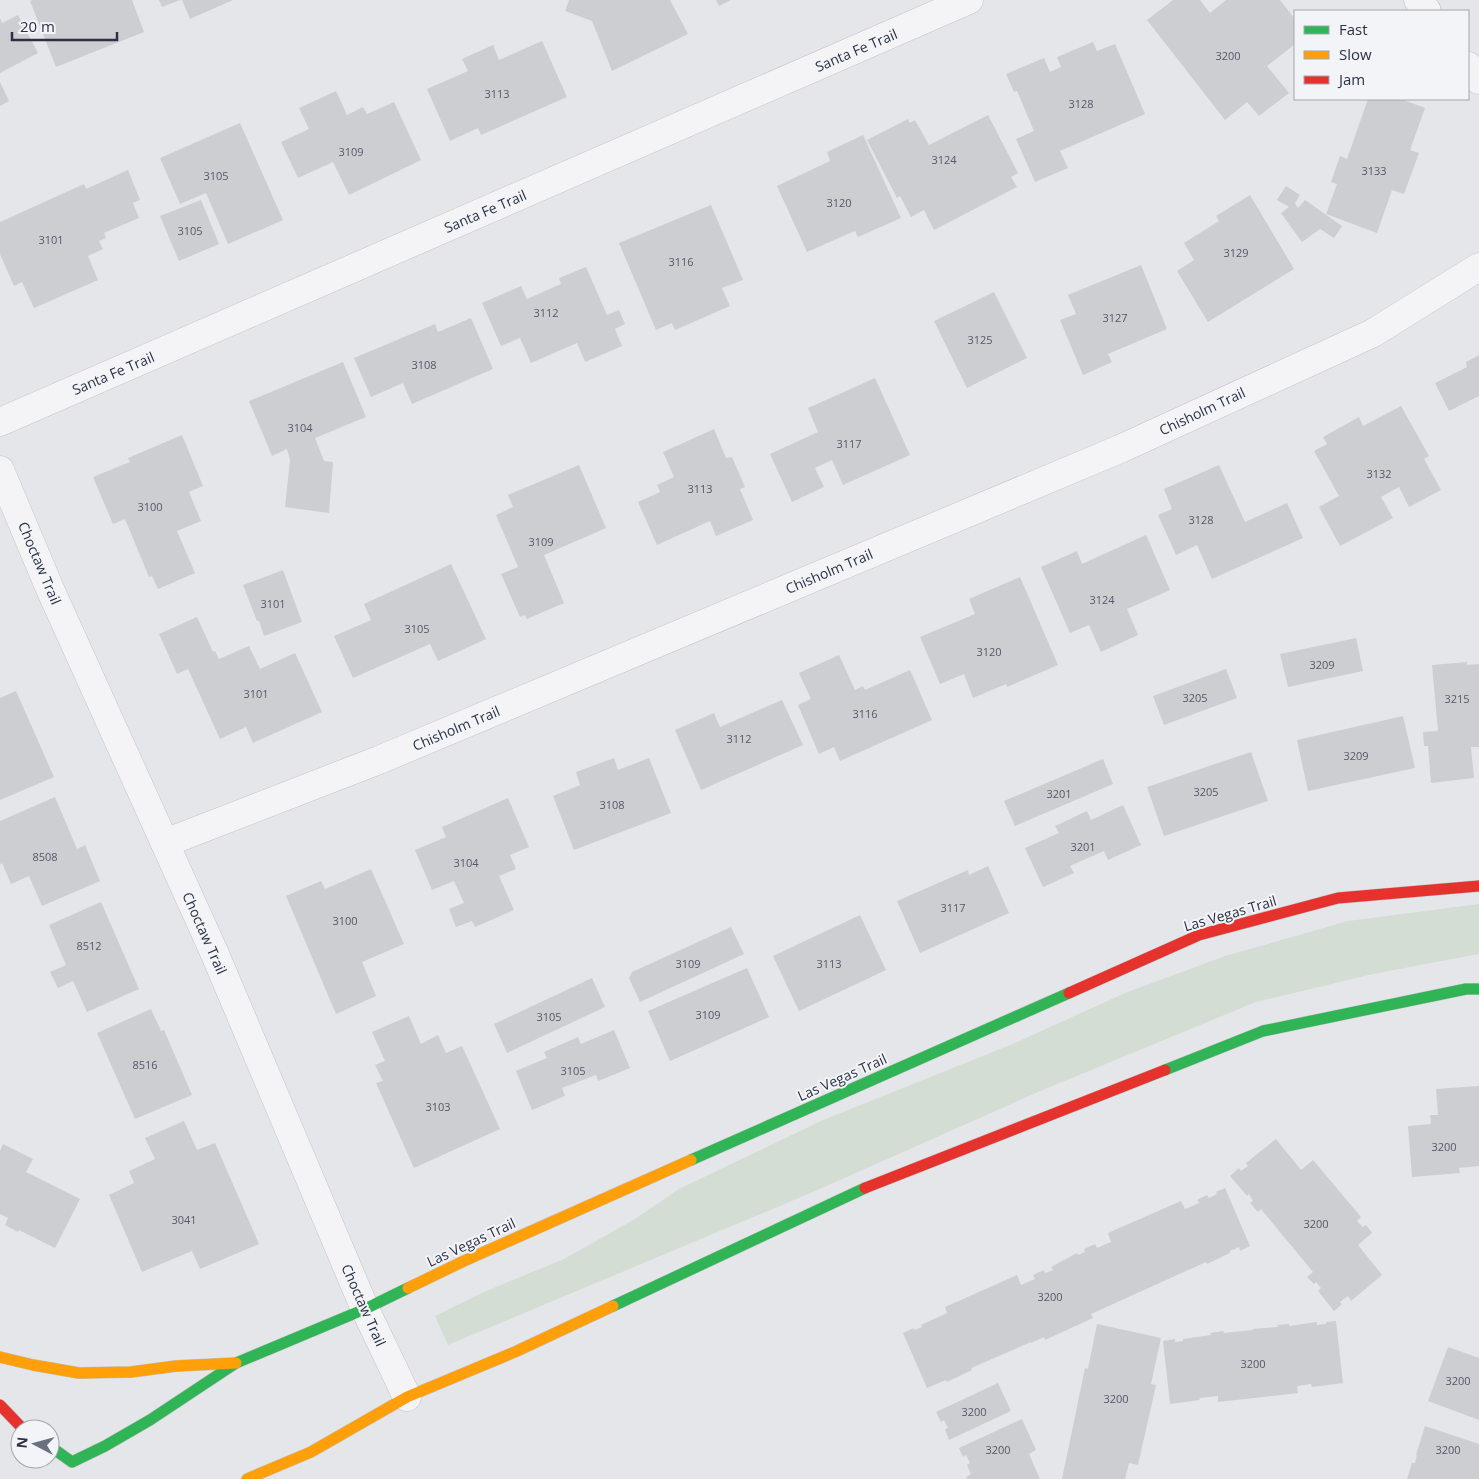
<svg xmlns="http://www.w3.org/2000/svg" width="1479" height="1479" font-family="'Open Sans',sans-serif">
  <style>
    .green { fill: #d4ddd4 }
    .building { fill: #cdced2 }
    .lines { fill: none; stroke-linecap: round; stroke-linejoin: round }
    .street-casing { stroke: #c3c4c7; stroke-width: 29 }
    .fast-casing { stroke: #c3c4c7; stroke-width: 12 }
    .slow-casing { stroke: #c3c4c7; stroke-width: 12 }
    .jam-casing { stroke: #c3c4c7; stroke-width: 12 }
    .street { stroke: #f4f4f6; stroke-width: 28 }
    .fast { stroke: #30b455; stroke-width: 11 }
    .slow { stroke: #ff9f0a; stroke-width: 11 }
    .jam { stroke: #e5322d; stroke-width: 11 }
    .labels { text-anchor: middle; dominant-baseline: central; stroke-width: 4; stroke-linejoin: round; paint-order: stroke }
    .number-label { font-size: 11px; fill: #545968 }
    .street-label { font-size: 14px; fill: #2a3144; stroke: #f2f4f8 }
  </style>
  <rect width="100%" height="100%" fill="#e5e6e9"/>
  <path class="green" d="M1479 904V954L1373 974 1256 1002 1038 1092 813 1192 448 1345 435 1316 484 1292 564 1259 635 1219 679 1189 823 1120 1015 1043 1125 993 1225 956 1348 921Z"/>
  <g class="building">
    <path d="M32 0H132L144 32 56 67 30 1Z"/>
    <path d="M159 0H180L162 7Z"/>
    <path d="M182 0H233L190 19Z"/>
    <path d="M569 0H670L688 34 612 71 592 21 565 11Z"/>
    <path d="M716 0H731L719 6Z"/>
    <path d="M1173 0H1200L1210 13 1226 0H1280L1295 19V44L1267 66 1289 93 1259 116 1247 102 1225 120 1147 20Z"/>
    <path d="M18 15 38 53 0 73V18L2 23Z"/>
    <path d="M542 41 567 97 481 135 478 128 450 141 427 89 468 71 462 59 493 45 499 60Z"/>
    <path d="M1093 42 1097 51 1115 44 1145 114 1060 151 1068 168 1035 182 1016 139 1034 131 1017 91 1014 92 1006 74 1044 58 1050 72 1061 67 1057 57Z"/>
    <path d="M0 82 9 101 0 106Z"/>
    <path d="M336 91 347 115 363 107 367 114 394 102 421 160 349 195 333 162 298 178 281 142 309 129 299 108Z"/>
    <path d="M1368 99H1401L1425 108 1410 150 1419 153 1404 194 1392 190 1377 233 1326 214 1337 184 1331 182 1340 156 1347 159Z"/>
    <path d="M988 115 1018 173 1011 177 1017 187 934 230 924 210 911 217 900 196 897 198 867 140 908 119 910 123 915 120 929 145Z"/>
    <path d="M240 123 283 220 228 244 206 193 180 204 160 158Z"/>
    <path d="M863 135 901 218 858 237 855 231 807 252 777 186 830 161 827 152Z"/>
    <path d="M128 170 140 200 133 203 139 218 104 233 106 238 99 241 103 249 88 256 98 280 34 308 22 282 14 286 0 254V222L84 184 86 189Z"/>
    <path d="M1286 186 1300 195 1295 203 1298 208 1305 200 1342 226 1334 238 1320 229 1302 242 1281 213 1289 207 1277 200Z"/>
    <path d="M1250 195 1294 269 1208 322 1177 271 1194 260 1184 243 1219 221 1216 216Z"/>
    <path d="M201 200 219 244 179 261 160 216Z"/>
    <path d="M711 205 743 280 722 288 730 306 675 330 672 323 656 330 619 243Z"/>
    <path d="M1141 265 1167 329 1108 354 1112 362 1083 375 1060 320 1076 314 1068 295Z"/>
    <path d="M586 267 607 315 619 310 625 324 615 329 622 346 585 362 577 343 531 363 520 338 501 346 482 303 521 286 527 299 561 284 559 278Z"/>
    <path d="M994 292 1027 358 967 388 934 321Z"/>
    <path d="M471 318 493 369 412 404 403 383 371 397 354 358 435 324 438 332Z"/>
    <path d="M1479 355V396L1449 411 1435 383 1467 367 1466 362Z"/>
    <path d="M343 362 366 417 315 438 324 461 333 462 329 513 285 507 290 460 287 449 272 456 249 401Z"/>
    <path d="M875 378 910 455 843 485 832 460 815 468 824 487 792 502 770 454 818 432 808 408Z"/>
    <path d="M1401 406 1429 456 1424 459 1441 490 1409 507 1399 487 1381 497 1393 518 1340 546 1319 507 1339 496 1314 451 1327 444 1323 437 1359 417 1363 426Z"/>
    <path d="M714 429 726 458 732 457 745 487 740 489 753 520 716 536 710 521 657 545 638 502 660 492 657 485 674 477 663 452Z"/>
    <path d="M182 435 203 486 189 492 201 521 177 531 195 573 158 589 152 576 149 577 125 519 113 524 93 477 130 462 128 458Z"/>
    <path d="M579 465 606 528 544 555 564 603 527 619 525 615 520 617 501 574 518 567 496 515 513 507 508 495Z"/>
    <path d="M1219 465 1245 522 1287 503 1303 538 1212 579 1197 545 1176 555 1158 515 1172 509 1164 489Z"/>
    <path d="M1146 535 1170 590 1127 609 1138 635 1101 652 1089 625 1070 633 1041 567 1077 551 1082 564Z"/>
    <path d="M451 564 486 639 438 661 430 644 353 678 334 636 371 620 364 604Z"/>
    <path d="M283 570 302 622 264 636 259 621H257L243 585Z"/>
    <path d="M1020 577 1058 665 1007 687 1006 684 973 698 964 674 940 684 920 637 975 614 969 599Z"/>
    <path d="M197 617 213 652 215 651 219 659 249 646 260 669 295 653 322 712 253 743 246 727 220 739 188 669 177 674 159 634Z"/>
    <path d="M1356 638 1363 671 1288 687 1280 654Z"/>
    <path d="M839 655 855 690 863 686 865 690 910 670 932 720 840 761 834 747 819 754 798 705 811 699 799 673Z"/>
    <path d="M1467 662V665L1479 664V747H1471L1474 778 1431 783 1428 746H1424L1423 732 1438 731 1432 665Z"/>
    <path d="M1226 669 1237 698 1164 725 1153 696Z"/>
    <path d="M16 691 54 777 0 800V698Z"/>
    <path d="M782 700 803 745 701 790 675 730 714 713 720 727Z"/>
    <path d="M1403 716 1415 768 1308 791 1297 740Z"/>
    <path d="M1251 752 1268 801 1164 836 1147 787Z"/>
    <path d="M614 758 618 770 649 758 671 813 574 850 553 796 580 785 576 772Z"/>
    <path d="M1103 759 1113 784 1015 826 1004 801Z"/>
    <path d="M55 797 77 849 85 845 100 881 42 906 29 876 11 884 2 863 0 865V821Z"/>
    <path d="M508 798 529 847 510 855 516 869 499 876 514 910 475 927 472 921 456 927 449 909 464 903 454 881 432 890 415 850 446 837 442 827Z"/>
    <path d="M1123 805 1141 845 1108 860 1104 851 1070 866 1074 873 1043 887 1025 848 1059 833 1055 826 1087 811 1091 820Z"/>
    <path d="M988 866 1009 913 920 953 897 901 968 870 969 875Z"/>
    <path d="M371 869 404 944 362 962 376 996 336 1014 286 896 321 881 325 889Z"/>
    <path d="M101 902 139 989 87 1012 73 981 58 988 50 972 66 965 49 925Z"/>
    <path d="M860 915 886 970 799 1011 773 956Z"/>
    <path d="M731 927 744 954 640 1002 629 978 632 972Z"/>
    <path d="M747 968 769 1017 670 1061 648 1011Z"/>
    <path d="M592 978 605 1007 507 1053 494 1024Z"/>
    <path d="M151 1009 161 1031 164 1030 192 1095 135 1119 97 1033Z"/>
    <path d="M409 1016 421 1044 438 1035 446 1053 462 1046 500 1129 414 1168 376 1083 383 1081 375 1065 385 1061 372 1032Z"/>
    <path d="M614 1030 630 1068 598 1081 596 1075 562 1088 565 1096 532 1110 516 1071 547 1058 544 1052 578 1037 581 1044Z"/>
    <path d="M1479 1086V1166L1459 1168 1460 1173 1412 1177 1408 1126 1431 1124 1430 1115H1438L1436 1089Z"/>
    <path d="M184 1121 197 1150 215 1143 259 1244 200 1269 192 1251 142 1272 109 1195 134 1183 129 1171 155 1159 145 1138Z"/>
    <path d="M1276 1139 1301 1170 1313 1160 1361 1217 1357 1221 1363 1227 1366 1225 1372 1233 1358 1245 1382 1275 1351 1301 1348 1296 1340 1302 1342 1304 1334 1311 1318 1291 1321 1288 1316 1282 1314 1284 1307 1277 1313 1272 1261 1209 1258 1212 1250 1203 1253 1201 1249 1194 1247 1196 1230 1176 1239 1168 1241 1171 1248 1166 1246 1163Z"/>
    <path d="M3 1144 33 1159 26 1172 80 1199 55 1248 19 1230 18 1232 5 1225 8 1218 0 1214V1151Z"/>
    <path d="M1225 1188 1250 1246 1240 1251 1239 1247 1230 1251V1253L1207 1264 1206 1262 1091 1314 1093 1318 1045 1340 1044 1337 1031 1343V1342L971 1368 972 1370 947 1382 946 1380 927 1388 903 1333 914 1328 915 1330 922 1327 921 1325 947 1313 945 1307 1017 1275 1021 1285 1035 1279 1033 1275 1044 1270 1045 1273 1053 1270 1051 1267 1077 1253 1078 1255 1085 1252 1084 1249 1095 1244 1097 1248 1111 1242 1108 1233 1181 1201 1185 1209 1199 1203 1197 1200 1207 1195 1209 1198 1217 1194 1216 1192Z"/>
    <path d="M1336 1321 1343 1383 1312 1387 1311 1384 1297 1386 1298 1393 1218 1402V1396L1199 1398 1200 1400 1170 1404 1163 1341 1175 1339V1342L1183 1341V1339L1211 1335 1210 1333 1223 1331 1224 1333 1253 1330 1252 1329 1278 1327 1277 1325 1289 1324V1326L1317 1322V1325L1326 1324V1322Z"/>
    <path d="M1097 1324 1161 1338 1151 1384 1156 1385 1138 1465 1129 1463 1125 1479H1062L1085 1368 1088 1369Z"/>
    <path d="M1448 1347 1479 1358V1420L1428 1401Z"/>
    <path d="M998 1383 1011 1411 949 1440 945 1429 948 1428 944 1420 941 1422 936 1412Z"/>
    <path d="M1022 1419 1036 1450 1029 1454 1040 1479H967L966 1477 971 1474 967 1465 970 1463 966 1455 963 1457 959 1448Z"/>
    <path d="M1425 1426 1479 1444V1479H1407L1412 1463H1415L1417 1455H1416Z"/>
  </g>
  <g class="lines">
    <defs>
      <g id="street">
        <path d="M1418 0 1427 11"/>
        <path d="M1468 66 1479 80"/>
        <path d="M0 422 969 0"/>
        <path d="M0 470 50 589 214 952 365 1309 407 1397"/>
        <path d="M165 843 379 760 1120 449 1373 333 1479 267"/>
      </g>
      <g id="fast">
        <path d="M1165 1070 1263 1031 1466 989H1479"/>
        <path d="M691 1160 1069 993"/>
        <path d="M613 1306 865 1188"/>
        <path d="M51 1447 72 1462 105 1446 150 1420 236 1363 365 1309 408 1288"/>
      </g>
      <g id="slow">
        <path d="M408 1288 464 1261 691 1160"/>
        <path d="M0 1357 33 1365 79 1373 131 1372 176 1366 236 1363"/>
        <path d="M247 1479 311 1452 407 1397 517 1351 613 1306"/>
      </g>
      <g id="jam">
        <path d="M1069 993 1199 935 1338 898 1479 886"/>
        <path d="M865 1188 1165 1070"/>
        <path d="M0 1405 23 1429"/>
      </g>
    </defs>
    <use href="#street" class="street-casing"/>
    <use href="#fast" class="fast-casing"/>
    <use href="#slow" class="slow-casing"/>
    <use href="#jam" class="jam-casing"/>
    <use href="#street" class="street"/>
    <use href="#fast" class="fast"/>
    <use href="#slow" class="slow"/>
    <use href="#jam" class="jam"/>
  </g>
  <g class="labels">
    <g class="number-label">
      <text x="1228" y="55">3200</text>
      <text x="497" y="93">3113</text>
      <text x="1081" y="103">3128</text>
      <text x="351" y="151">3109</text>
      <text x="944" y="159">3124</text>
      <text x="1374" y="170">3133</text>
      <text x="216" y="175">3105</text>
      <text x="839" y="202">3120</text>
      <text x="190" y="230">3105</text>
      <text x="51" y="239">3101</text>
      <text x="1236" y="252">3129</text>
      <text x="681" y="261">3116</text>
      <text x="546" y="312">3112</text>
      <text x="1115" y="317">3127</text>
      <text x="980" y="339">3125</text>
      <text x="424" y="364">3108</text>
      <text x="300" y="427">3104</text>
      <text x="849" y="443">3117</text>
      <text x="1379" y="473">3132</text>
      <text x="700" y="488">3113</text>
      <text x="150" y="506">3100</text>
      <text x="1201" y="519">3128</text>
      <text x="541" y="541">3109</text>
      <text x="1102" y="599">3124</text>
      <text x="273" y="603">3101</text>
      <text x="417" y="628">3105</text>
      <text x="989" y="651">3120</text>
      <text x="1322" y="664">3209</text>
      <text x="256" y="693">3101</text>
      <text x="1195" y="697">3205</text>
      <text x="1457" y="698">3215</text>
      <text x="865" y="713">3116</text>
      <text x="739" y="738">3112</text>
      <text x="1356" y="755">3209</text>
      <text x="1206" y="791">3205</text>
      <text x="1059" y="793">3201</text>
      <text x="612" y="804">3108</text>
      <text x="1083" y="846">3201</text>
      <text x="45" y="856">8508</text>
      <text x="466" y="862">3104</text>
      <text x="953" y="907">3117</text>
      <text x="345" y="920">3100</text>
      <text x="89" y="945">8512</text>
      <text x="688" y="963">3109</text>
      <text x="829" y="963">3113</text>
      <text x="708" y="1014">3109</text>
      <text x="549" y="1016">3105</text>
      <text x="145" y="1064">8516</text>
      <text x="573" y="1070">3105</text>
      <text x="438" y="1106">3103</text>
      <text x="1444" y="1146">3200</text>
      <text x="184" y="1219">3041</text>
      <text x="1316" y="1223">3200</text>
      <text x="1050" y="1296">3200</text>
      <text x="1253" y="1363">3200</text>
      <text x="1458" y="1380">3200</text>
      <text x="1116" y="1398">3200</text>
      <text x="974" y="1411">3200</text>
      <text x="998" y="1449">3200</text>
      <text x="1448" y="1449">3200</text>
    </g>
    <g class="street-label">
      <text transform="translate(856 50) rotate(-23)">Santa Fe Trail</text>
      <text transform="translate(485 211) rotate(-23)">Santa Fe Trail</text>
      <text transform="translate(113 373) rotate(-23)">Santa Fe Trail</text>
      <text transform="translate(1202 411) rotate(-25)">Chisholm Trail</text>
      <text transform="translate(40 563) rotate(67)">Choctaw Trail</text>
      <text transform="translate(829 571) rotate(-23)">Chisholm Trail</text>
      <text transform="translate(456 728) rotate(-23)">Chisholm Trail</text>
      <text transform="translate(1230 913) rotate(-16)">Las Vegas Trail</text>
      <text transform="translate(205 933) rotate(66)">Choctaw Trail</text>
      <text transform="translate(842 1077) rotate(-24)">Las Vegas Trail</text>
      <text transform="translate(471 1242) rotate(-25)">Las Vegas Trail</text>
      <text transform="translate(364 1305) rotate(66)">Choctaw Trail</text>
    </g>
  </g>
  <rect x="1294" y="10" width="175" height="90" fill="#f2f4f8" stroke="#a2a6b0"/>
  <rect x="1304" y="26" width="25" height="8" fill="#30b455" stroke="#a2a6b0"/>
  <text x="1339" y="35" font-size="15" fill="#2a3144">Fast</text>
  <rect x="1304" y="51" width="25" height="8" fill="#ff9f0a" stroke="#a2a6b0"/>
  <text x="1339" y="60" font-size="15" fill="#2a3144">Slow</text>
  <rect x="1304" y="76" width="25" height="8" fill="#e5322d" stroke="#a2a6b0"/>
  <text x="1339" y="85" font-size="15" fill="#2a3144">Jam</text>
  <g transform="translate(35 1444) rotate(276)"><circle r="24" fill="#f2f4f8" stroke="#a2a6b0"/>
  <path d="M0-4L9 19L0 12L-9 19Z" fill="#6b707e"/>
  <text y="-8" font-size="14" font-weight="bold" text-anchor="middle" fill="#2a3144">N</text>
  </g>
  <path d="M12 32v8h105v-8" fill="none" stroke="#2a3144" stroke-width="2.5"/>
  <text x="20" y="32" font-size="15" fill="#2a3144" stroke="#f2f4f8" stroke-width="4" paint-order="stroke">20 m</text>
</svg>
